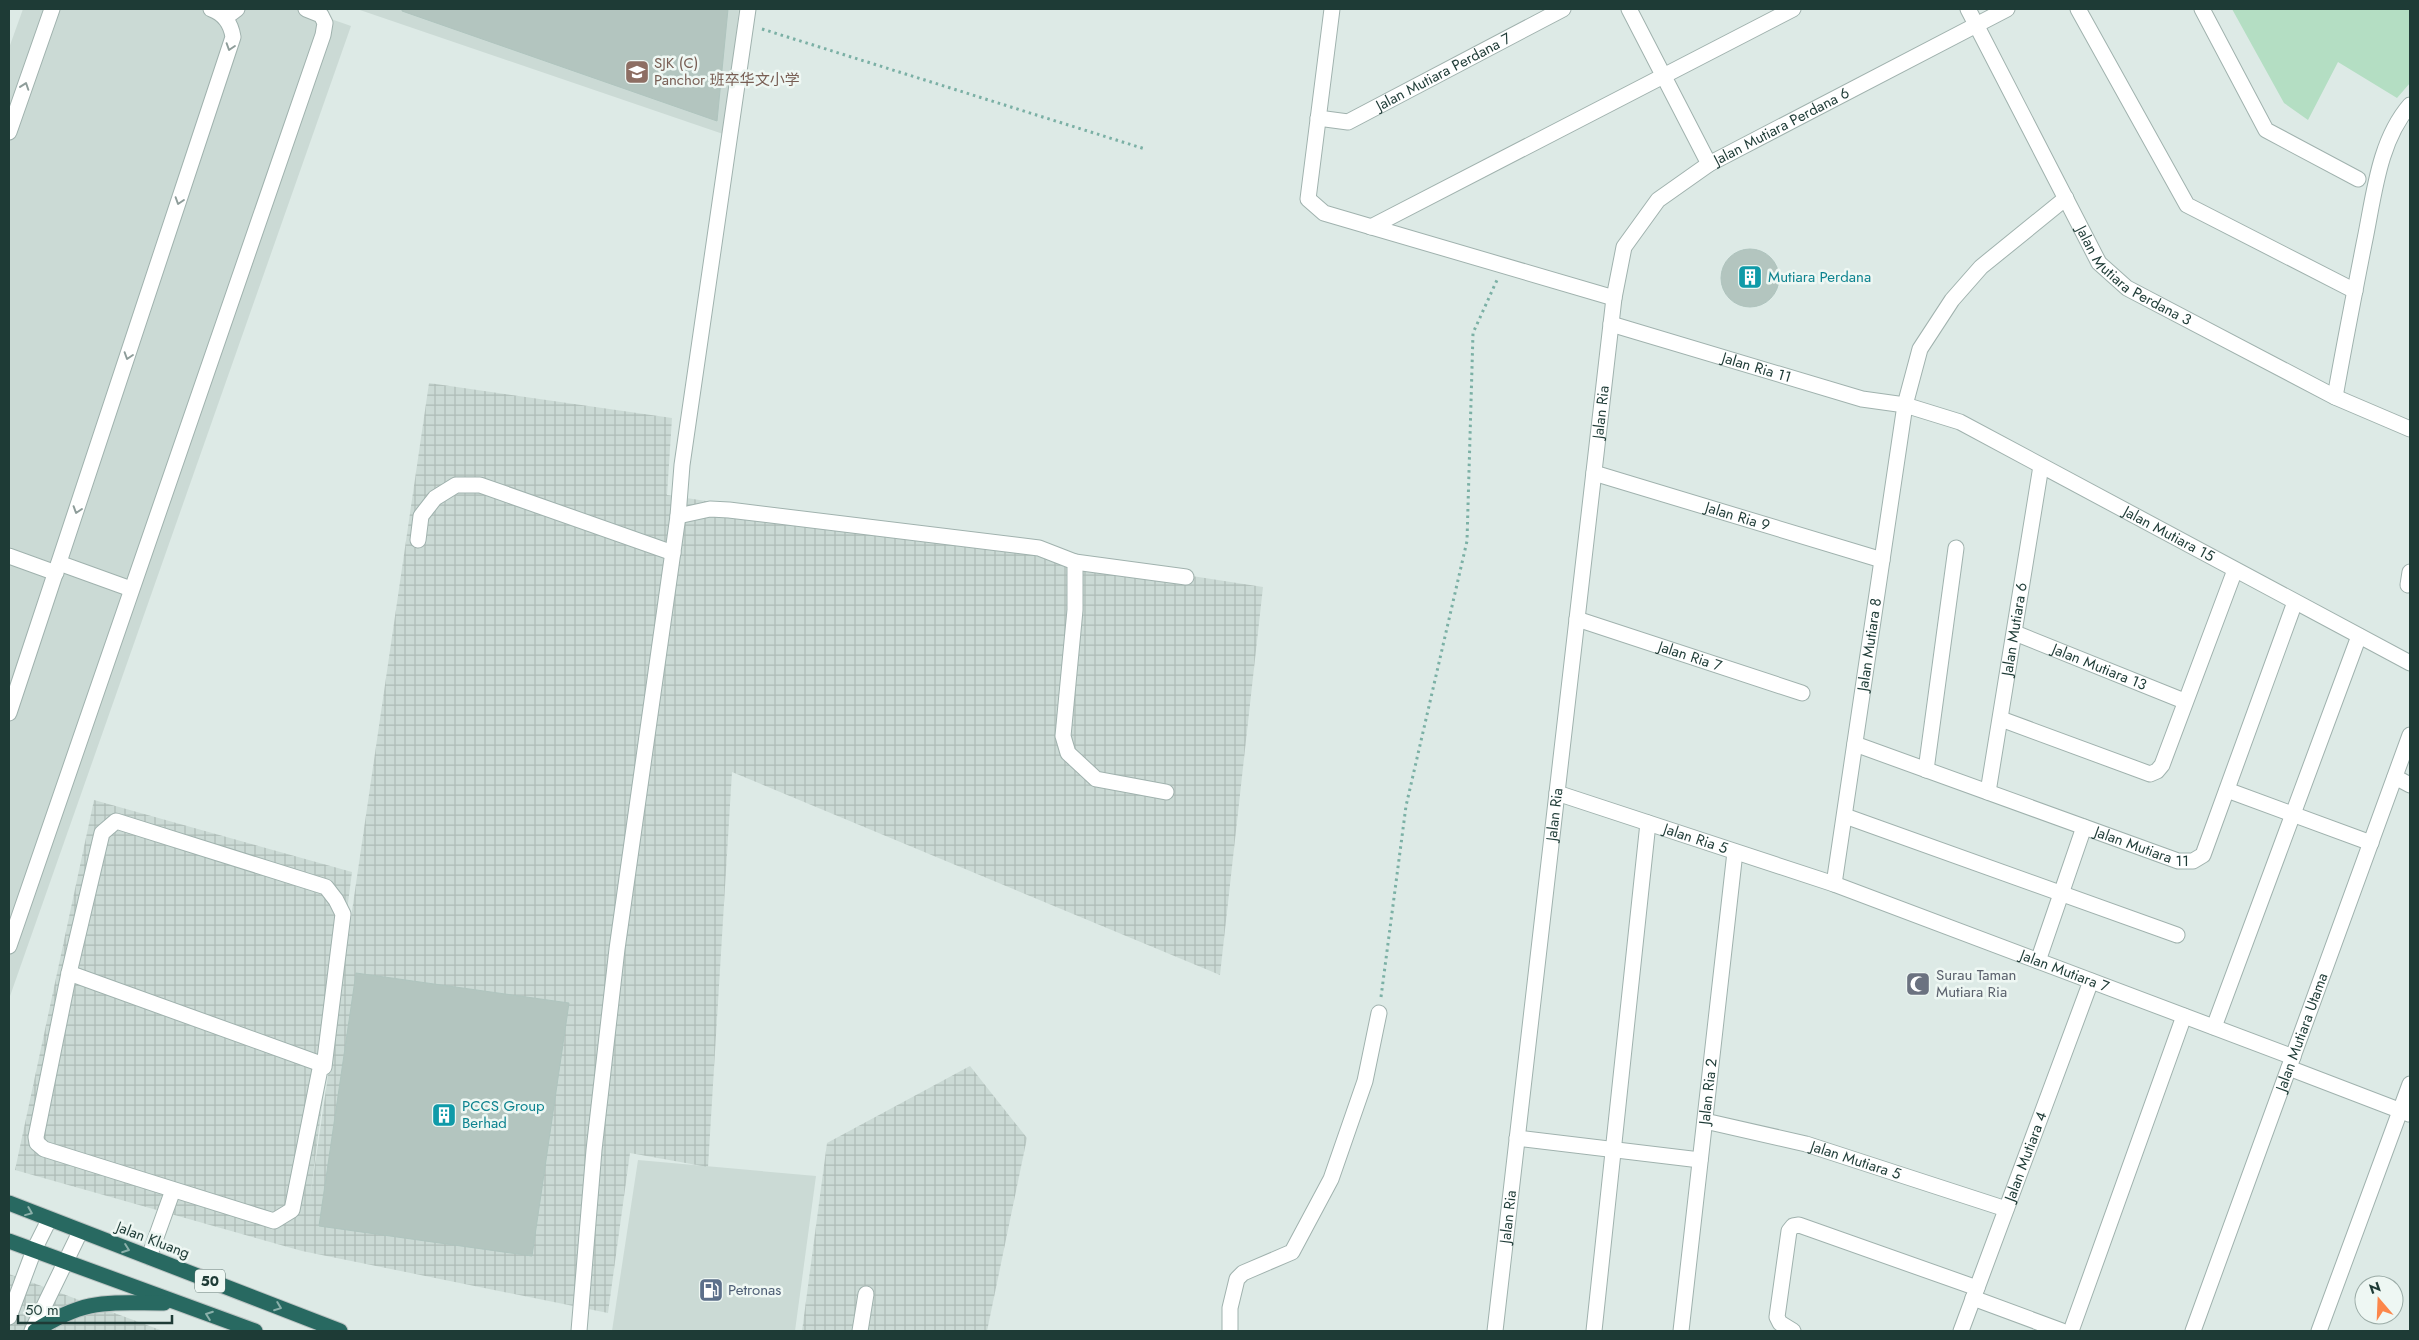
<svg xmlns="http://www.w3.org/2000/svg" width="2419" height="1340" font-family="Jost,'Noto Sans SC',sans-serif">
  <style>
    .built { fill: #cbdad5 }
    .industrial { fill: url(#industrial-grid) }
    .green { fill: #b4dec3 }
    .building { fill: #b3c5bf; stroke: #afc4be }
    .lines { fill: none; stroke-linecap: round; stroke-linejoin: round }
    .minor-casing { stroke: #a0b2ae; stroke-width: 17 }
    .highway-casing { stroke: #bcc4c3; stroke-width: 17 }
    .path { stroke: #7bb0a5; stroke-width: 3; stroke-dasharray: 2.5 4; stroke-linecap: butt }
    .minor { stroke: #fff; stroke-width: 15 }
    .highway { stroke: #286961; stroke-width: 15 }
    .oneway { stroke: #8e9d9a }
    .oneway2 { stroke: #8bb0aa }
    .labels { text-anchor: middle; dominant-baseline: central; stroke-width: 5; stroke-linejoin: round; paint-order: stroke }
    .shield { fill: #eef7f3; stroke: #5c736f; stroke-width: 1 }
    .shield-label { font-size: 14px; font-weight: bold; fill: #1e3b36 }
    .education-label { font-size: 15px; fill: #785e54; stroke: #eef7f3; text-anchor: start }
    .street-label { font-size: 15px; fill: #1e3b36; stroke: #eef7f3 }
    .culture-label { font-size: 15px; fill: #0d838f; stroke: #eef7f3; text-anchor: start }
    .worship-label { font-size: 15px; fill: #5b616d; stroke: #eef7f3; text-anchor: start }
    .service-label { font-size: 15px; fill: #4e5e75; stroke: #eef7f3; text-anchor: start }
  </style>
  <defs>
    <pattern id="industrial-grid" width="8" height="8" patternUnits="userSpaceOnUse" patternTransform="scale(1.25)"><rect width="8" height="8" fill="#cbdad5"/><path d="M0 4h8M4 0v8" fill="none" stroke="#aebcb7"/></pattern>
  </defs>
  <rect width="100%" height="100%" fill="#ddeae6"/>
  <g class="built">
    <path d="M23 9H302L351 26 9 999V48Z"/>
    <path d="M357 9H739L726 135Z"/>
    <path d="M638 1160 816 1176 795 1331H612Z"/>
  </g>
  <g class="industrial">
    <path d="M429 383 672 418 667 495 1263 587 1220 975 732 772 708 1167 630 1153 608 1313 302 1251 15 1170 94 800 352 872 310 1199Z"/>
    <path d="M970 1066 1027 1138 987 1331H802L827 1143Z"/>
    <path d="M9 1274 163 1331H9Z"/>
  </g>
  <path class="green" d="M2232 9H2410V83L2397 98 2338 62 2308 120 2284 103Z"/>
  <g class="building">
    <path d="M402 9H728L717 121 402 11Z"/>
    <circle cx="1750" cy="278" r="29"/>
    <path d="M356 973 569 1003 532 1256 319 1226Z"/>
  </g>
  <g class="lines">
    <defs>
      <g id="minor">
        <path d="M1332 9 1308 199 1324 213 1614 298"/>
        <path d="M1629 9 1709 164"/>
        <path id="s1" d="M1968 9 2099 263 2127 288 2335 397 2410 429"/>
        <path d="M2078 9 2187 205 2355 291"/>
        <path d="M2202 9 2266 130 2358 179"/>
        <path d="M225 18 237 9"/>
        <path id="s2" d="M1318 118 1348 122 1563 9"/>
        <path d="M9 132 52 9"/>
        <path d="M1371 227 1793 9"/>
        <path id="s3" d="M1611 324 1862 399 1905 405 1960 422 2410 663"/>
        <path d="M2335 397C2344 346 2354 295 2364 244 2374 197 2378 142 2410 105"/>
        <path id="s4" d="M1594 473 1882 560"/>
        <path d="M678 516 710 509 729 510 1039 548 1075 562V610L1063 736 1068 753 1096 779 1166 792"/>
        <path d="M418 540 421 516 435 498 456 485H480L673 553"/>
        <path d="M9 556 56 573"/>
        <path d="M1075 562 1186 577"/>
        <path d="M59 563 131 589"/>
        <path d="M2408 585 2410 572"/>
        <path id="s5" d="M1577 619 1802 693"/>
        <path id="s6" d="M2015 633 2184 701"/>
        <path d="M9 713 233 37C231 24 225 14 211 9"/>
        <path d="M2001 719 2150 774 2157 771 2162 765 2235 570"/>
        <path id="s7" d="M1855 744 2178 861H2193L2203 855 2295 602"/>
        <path d="M1926 770 1956 548"/>
        <path d="M2395 777 2410 785"/>
        <path d="M2227 790 2371 843"/>
        <path id="s8" d="M1988 792 2041 466"/>
        <path id="s9" d="M1557 793 1834 884 2293 1057"/>
        <path d="M1845 816 2177 935"/>
        <path d="M116 821 326 887 336 900 343 914 324 1067 321 1064 292 1210 274 1221 44 1149 37 1143 36 1137 69 973 102 833Z"/>
        <path id="s10" d="M1834 884 1905 405 1920 349 1952 300 1981 267 2066 198"/>
        <path d="M9 946 323 35 325 23 321 15 306 9"/>
        <path d="M2038 961 2084 827"/>
        <path d="M69 973 321 1064"/>
        <path d="M2214 1027 2359 636"/>
        <path d="M2289 1068 2409 1114"/>
        <path id="s11" d="M1705 1121 1806 1144 2006 1209"/>
        <path d="M1517 1138 1700 1160"/>
        <path d="M149 1257 173 1190"/>
        <path d="M1973 1298 2062 1331"/>
        <path d="M9 1317 34 1250 49 1220"/>
        <path d="M32 1331 80 1232"/>
        <path d="M579 1331 594 1150 617 949 678 516 682 465 748 9"/>
        <path d="M860 1331 866 1294"/>
        <path d="M1230 1331V1308L1237 1279 1243 1273 1292 1252 1331 1179 1365 1081 1379 1013"/>
        <path id="s12" d="M1495 1331 1614 298 1624 247 1658 200 1709 164 2007 9"/>
        <path d="M1594 1331 1648 823"/>
        <path id="s13" d="M1681 1331 1735 852"/>
        <path d="M1793 1331 1780 1323 1777 1317 1789 1231 1793 1226 1799 1225 1977 1288"/>
        <path id="s14" d="M1961 1331 2091 981"/>
        <path d="M2071 1331 2184 1016"/>
        <path id="s15" d="M2193 1331 2410 735"/>
        <path d="M2319 1331 2410 1084"/>
      </g>
      <g id="highway">
        <path d="M9 1203 340 1331"/>
        <path d="M9 1241 255 1331"/>
        <path d="M35 1331C86 1298 107 1303 164 1303"/>
      </g>
    </defs>
    <use href="#minor" class="minor-casing"/>
    <use href="#highway" class="highway-casing"/>
    <g class="path">
      <path d="M762 29 1145 149"/>
      <path d="M1381 997 1406 806 1467 541 1473 333 1497 280"/>
    </g>
    <use href="#minor" class="minor"/>
    <use href="#highway" class="highway"/>
  </g>
  <defs><path id="oneway-chevron" d="M-2-3.5L2.5 0L-2 3.5" fill="none" stroke-width="1.6" stroke-linecap="round" stroke-linejoin="round" transform="scale(1.25)"/></defs>
  <g class="oneway">
    <use href="#oneway-chevron" transform="translate(230 47) rotate(108)"/>
    <use href="#oneway-chevron" transform="translate(25 86) rotate(-71)"/>
    <use href="#oneway-chevron" transform="translate(179 201) rotate(108)"/>
    <use href="#oneway-chevron" transform="translate(128 356) rotate(108)"/>
    <use href="#oneway-chevron" transform="translate(77 510) rotate(108)"/>
  </g>
  <g class="oneway2">
    <use href="#oneway-chevron" transform="translate(29 1212) rotate(22)"/>
    <use href="#oneway-chevron" transform="translate(126 1249) rotate(20)"/>
    <use href="#oneway-chevron" transform="translate(278 1307) rotate(21)"/>
    <use href="#oneway-chevron" transform="translate(209 1315) rotate(-160)"/>
  </g>
  <defs>
    <symbol id="school-square" viewBox="-11 -11 22 22"><rect x="-9" y="-9" width="18" height="18" rx="4" fill="#8d6e63" stroke="#eef7f3"/><path d="M0-5L7-2L0 1L-7-2ZM-4 1L0 2.5L4 1V4Q0 6-4 4Z" fill="#fff"/></symbol>
    <symbol id="building-square" viewBox="-11 -11 22 22"><rect x="-9" y="-9" width="18" height="18" rx="4" fill="#0f9aa8" stroke="#eef7f3"/><path d="M-4-6H4V6H1V3H-1V6H-4ZM-2.5-4.3h1.7v1.8h-1.7ZM.8-4.3h1.7v1.8H.8ZM-2.5-1h1.7V.8h-1.7ZM.8-1h1.7V.8H.8Z" fill="#fff"/></symbol>
    <symbol id="mosque-square" viewBox="-11 -11 22 22"><rect x="-9" y="-9" width="18" height="18" rx="4" fill="#6b7280" stroke="#eef7f3"/><path d="M3.5-4.9A6 6 0 1 0 3.5 4.9A5 5 0 1 1 3.5-4.9Z" fill="#fff"/></symbol>
    <symbol id="fuel-square" viewBox="-11 -11 22 22"><rect x="-9" y="-9" width="18" height="18" rx="4" fill="#5c6f8a" stroke="#eef7f3"/><path d="M-5.5-6h7V0h2V4h1.3V-2.5L3-4.5l.8-.8L6-3V5H2.5V1h-1V6h-7ZM-4.2-4.7v3.2H.2V-4.7Z" fill="#fff"/></symbol>
  </defs>
  <g fill-rule="evenodd">
    <use href="#school-square" x="623" y="58" width="28" height="28"/>
    <use href="#building-square" x="1736" y="263" width="28" height="28"/>
    <use href="#mosque-square" x="1904" y="970" width="28" height="28"/>
    <use href="#building-square" x="430" y="1101" width="28" height="28"/>
    <use href="#fuel-square" x="697" y="1276" width="28" height="28"/>
  </g>
  <g class="labels">
    <rect class="shield" x="195" y="1269.5" width="30" height="23" rx="4"/>
    <g class="shield-label">
      <text x="210" y="1281">50</text>
    </g>
    <g class="education-label">
      <text x="654" y="63">SJK (C)<tspan x="654" dy="17">Panchor 班卒华文小学</tspan></text>
    </g>
    <g class="street-label">
      <text stroke="none"><textPath href="#s2" startOffset="138">Jalan Mutiara Perdana 7</textPath></text>
      <text stroke="none"><textPath href="#s12" startOffset="1294">Jalan Mutiara Perdana 6</textPath></text>
      <text stroke="none"><textPath href="#s1" startOffset="320">Jalan Mutiara Perdana 3</textPath></text>
      <text stroke="none"><textPath href="#s3" startOffset="152">Jalan Ria 11</textPath></text>
      <text stroke="none"><textPath href="#s12" startOffset="925">Jalan Ria</textPath></text>
      <text stroke="none"><textPath href="#s4" startOffset="150">Jalan Ria 9</textPath></text>
      <text stroke="none"><textPath href="#s3" startOffset="600">Jalan Mutiara 15</textPath></text>
      <text stroke="none"><textPath href="#s8" startOffset="165">Jalan Mutiara 6</textPath></text>
      <text stroke="none"><textPath href="#s10" startOffset="242">Jalan Mutiara 8</textPath></text>
      <text stroke="none"><textPath href="#s5" startOffset="119">Jalan Ria 7</textPath></text>
      <text stroke="none"><textPath href="#s6" startOffset="91">Jalan Mutiara 13</textPath></text>
      <text stroke="none"><textPath href="#s12" startOffset="520">Jalan Ria</textPath></text>
      <text stroke="none"><textPath href="#s9" startOffset="146">Jalan Ria 5</textPath></text>
      <text stroke="none"><textPath href="#s7" startOffset="305">Jalan Mutiara 11</textPath></text>
      <text stroke="none"><textPath href="#s9" startOffset="538">Jalan Mutiara 7</textPath></text>
      <text stroke="none"><textPath href="#s15" startOffset="318">Jalan Mutiara Utama</textPath></text>
      <text stroke="none"><textPath href="#s13" startOffset="241">Jalan Ria 2</textPath></text>
      <text stroke="none"><textPath href="#s14" startOffset="186">Jalan Mutiara 4</textPath></text>
      <text stroke="none"><textPath href="#s11" startOffset="156">Jalan Mutiara 5</textPath></text>
      <text stroke="none"><textPath href="#s12" startOffset="115">Jalan Ria</textPath></text>
      <text transform="translate(153 1240) rotate(21)">Jalan Kluang</text>
    </g>
    <g class="culture-label">
      <text x="1768" y="277">Mutiara Perdana</text>
      <text x="462" y="1106">PCCS Group<tspan x="462" dy="17">Berhad</tspan></text>
    </g>
    <g class="worship-label">
      <text x="1936" y="975">Surau Taman<tspan x="1936" dy="17">Mutiara Ria</tspan></text>
    </g>
    <g class="service-label">
      <text x="728" y="1290">Petronas</text>
    </g>
  </g>
  <rect width="2419" height="1340" fill="none" stroke="#1e3b36" stroke-width="20"/>
  <g transform="translate(2379 1300) rotate(341)"><circle r="24" fill="#eef7f3" stroke="#9baca7"/>
  <path d="M0-4L9 19L0 12L-9 19Z" fill="#fc864a"/>
  <text y="-8" font-size="14" font-weight="bold" text-anchor="middle" fill="#1e3b36">N</text>
  </g>
  <path d="M18 1315v8h154v-8" fill="none" stroke="#1e3b36" stroke-width="2.5"/>
  <text x="25" y="1315" font-size="15" fill="#1e3b36" stroke="#eef7f3" stroke-width="4" paint-order="stroke">50 m</text>
</svg>
